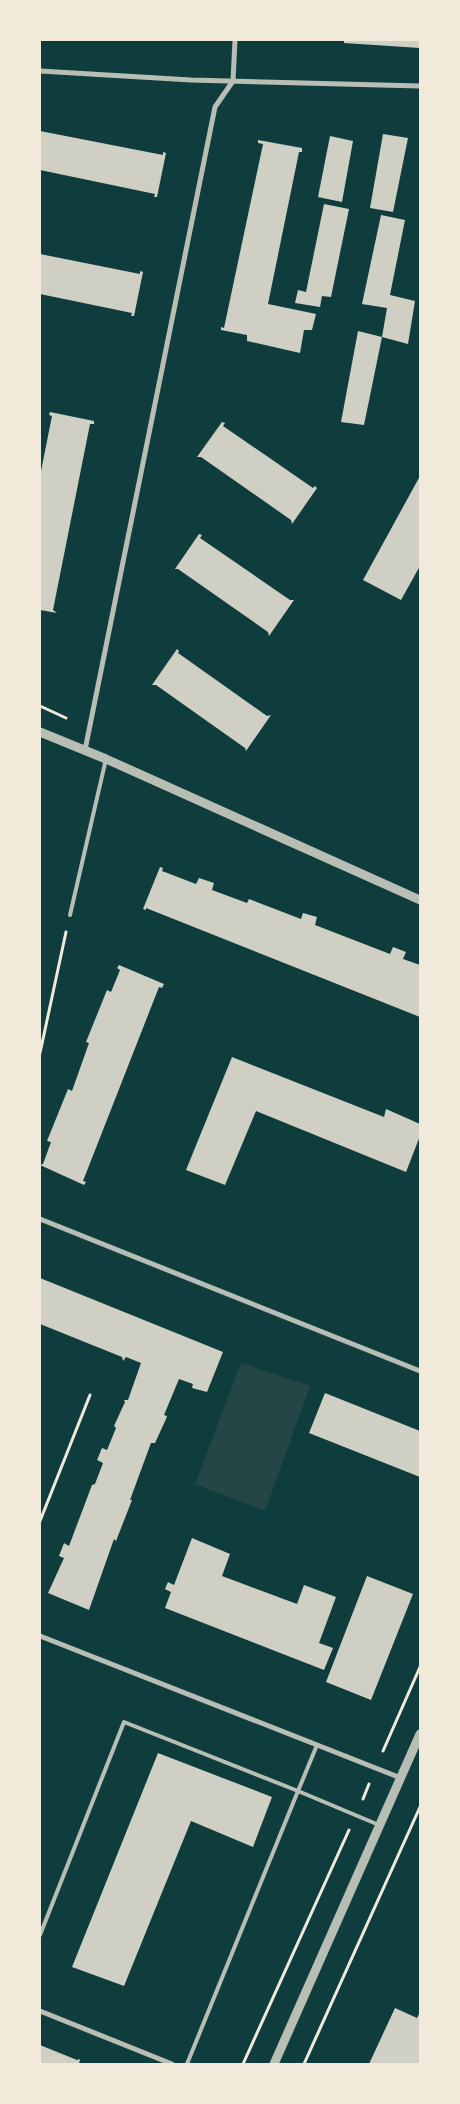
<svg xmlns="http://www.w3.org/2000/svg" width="460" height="2104" font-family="'DejaVu Sans',sans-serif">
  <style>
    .green { fill: #244646 }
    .building { fill: #cfcfc3 }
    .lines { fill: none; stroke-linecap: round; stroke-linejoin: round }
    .path { stroke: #f1e9da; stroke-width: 3 }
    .service { stroke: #b8beb3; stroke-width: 4 }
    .minor { stroke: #b8beb3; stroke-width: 5 }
    .tertiary { stroke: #b8beb3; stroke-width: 9 }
  </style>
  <rect width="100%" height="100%" fill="#0f3d3e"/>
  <path class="green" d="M241 1363 310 1386 265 1511 195 1484Z"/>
  <g class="building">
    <path d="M344 40H420V48L344 43Z"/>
    <path d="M40 131 163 155V152L166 153 157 197H154L155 194 40 170Z"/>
    <path d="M383 134 408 138 393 212 370 208Z"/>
    <path d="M330 136 353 141 342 202 318 197Z"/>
    <path d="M258 140 302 148V152H299L268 304 316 314 312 330H304L300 353 247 341V335L221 330V327L224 328 263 144 258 143Z"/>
    <path d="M324 204 349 209 331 297 322 296 320 307 295 303 298 290 306 292Z"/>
    <path d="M381 215 405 220 390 295 415 301 408 344 382 337 364 425 341 422 358 331 382 337 387 308 362 304Z"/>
    <path d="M40 254 140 274V271L143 272 134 316H131L132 313 40 294Z"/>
    <path d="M50 412 94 421V424H90L53 610 57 613 40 610V476L52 416 49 415Z"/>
    <path d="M222 422 225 423 223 426 313 488 315 486 317 488 292 524 291 520 201 457H197Z"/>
    <path d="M420 476V566L401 600 363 580Z"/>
    <path d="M199 534 202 535 200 538 290 600H294L269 636 268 632 178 569H175Z"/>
    <path d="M177 649 179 651 178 653 267 716 271 715 246 751 245 748 156 685H152Z"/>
    <path d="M160 867 163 868 162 871 196 884 199 878 214 883 212 890 247 903 249 899 301 919 303 913 317 917 315 925 390 954 393 947 406 952 403 959 420 965V1017L146 908V910L143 909Z"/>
    <path d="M119 965 164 984 162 988 159 987 83 1181 86 1182 84 1185 40 1165 43 1164 51 1142 47 1141 68 1089 72 1091 89 1043 86 1042 107 990 111 992 120 970 117 968Z"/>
    <path d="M232 1057 384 1117 386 1109 420 1124V1136L406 1172 256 1111 225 1185 186 1170Z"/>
    <path d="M40 1278 223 1352 207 1392 192 1388 193 1384 179 1379 164 1415 167 1416 166 1419 155 1443H151L130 1500H132L116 1541 114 1539 89 1610 48 1593 64 1558 59 1556 64 1543 69 1546 92 1485 95 1484 103 1463 97 1460 102 1448 107 1450 116 1428 114 1426 125 1402 124 1400H128L141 1363 126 1357 123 1361 122 1357 40 1324Z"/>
    <path d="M325 1393 420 1431V1477L309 1433Z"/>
    <path d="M192 1538 230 1554 222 1576 297 1604 304 1585 336 1597 319 1643 333 1648 324 1670 165 1608 171 1592 165 1589 168 1582 174 1585Z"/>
    <path d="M367 1576 413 1594 371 1700 326 1682Z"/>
    <path d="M158 1753 272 1797 253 1847 191 1821 124 1986 72 1967Z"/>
    <path d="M395 2008 417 2018 420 2012V2064H369Z"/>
    <path d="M40 2045 77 2060 80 2059 79 2064H40Z"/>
  </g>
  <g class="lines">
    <g class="path">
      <path d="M40 706 66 718"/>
      <path d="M40 1053 66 932"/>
      <path d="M40 1521 90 1395"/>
      <path d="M383 1751 420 1667"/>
      <path d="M363 1799 369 1784"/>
      <path d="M243 2064 349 1830"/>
      <path d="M304 2064 420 1807"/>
    </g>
    <g class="service">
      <path d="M70 915 106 759"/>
      <path d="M40 1935 124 1722 298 1791 317 1745"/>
      <path d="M187 2064 298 1791 379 1825"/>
    </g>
    <g class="minor">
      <path d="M40 71 191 80 420 86"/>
      <path d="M85 750 215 107 233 81 235 40"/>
      <path d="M40 1219 420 1371"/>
      <path d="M40 1636 401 1778"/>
      <path d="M40 2011 172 2064"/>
    </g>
    <g class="tertiary">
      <path d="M40 732 106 759 420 900"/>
      <path d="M274 2064 420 1734"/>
    </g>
  </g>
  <rect width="460" height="2104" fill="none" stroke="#f1e9da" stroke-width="82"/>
</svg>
